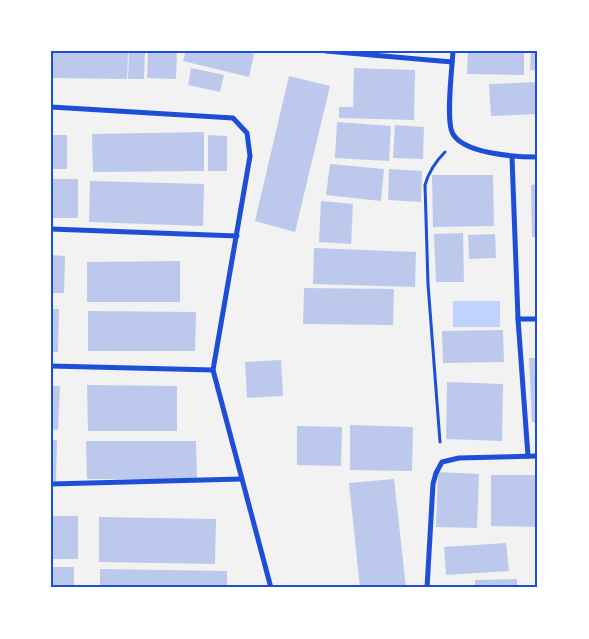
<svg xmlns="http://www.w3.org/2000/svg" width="589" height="639" font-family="Barlow,sans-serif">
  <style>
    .water { fill: #bfd3fe }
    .building { fill: #bdc9ec }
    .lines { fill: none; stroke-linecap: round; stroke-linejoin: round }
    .path { stroke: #1d4ed8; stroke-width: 3 }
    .minor { stroke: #1d4ed8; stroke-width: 5 }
    .neatline { fill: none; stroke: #1d4ed8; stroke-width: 2 }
  </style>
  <rect width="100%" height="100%" fill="#f2f2f2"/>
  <rect class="water" x="453" y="301" width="47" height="26"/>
  <g class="building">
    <path d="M51 51H128L127 79 51 78Z"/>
    <path d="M129 51H145L144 79H128Z"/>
    <path d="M148 51H177L176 79 147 78Z"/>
    <path d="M186 51H243L254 54 249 77 183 61Z"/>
    <path d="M468 51H524V75L467 74Z"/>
    <path d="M531 51H538V71L530 70Z"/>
    <path d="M191 68 224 75 220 92 188 85Z"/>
    <path d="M354 68 415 70 414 120 339 118V107H353Z"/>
    <path d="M289 76 330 86 295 232 255 221Z"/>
    <path d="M538 82V114L491 116 489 84Z"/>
    <path d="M337 122 391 126 389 161 335 158Z"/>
    <path d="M395 125 424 127 423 159 393 158Z"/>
    <path d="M204 132V171L93 172 92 134Z"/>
    <rect x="51" y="135" width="16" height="34"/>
    <path d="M208 135 227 136V171H208Z"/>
    <path d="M330 164 384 169 381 201 326 195Z"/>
    <path d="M389 169 422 171 421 202 388 200Z"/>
    <path d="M432 175H493L494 226 433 227Z"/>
    <rect x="51" y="179" width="27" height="39"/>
    <path d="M90 181 204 184 203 226 89 222Z"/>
    <path d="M538 184V237H532L531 185Z"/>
    <path d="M321 201 353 204 351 244 319 242Z"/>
    <path d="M463 233 464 282H436L434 234Z"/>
    <path d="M495 234 496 258 469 259 468 235Z"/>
    <path d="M535 243H538V277H536Z"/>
    <path d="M314 248 416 252 415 287 313 284Z"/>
    <path d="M51 255 65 256 64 293H51Z"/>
    <path d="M180 261V302H87V262Z"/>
    <path d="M304 288 394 289 393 325 303 324Z"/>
    <path d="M51 309H59L58 352H51Z"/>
    <path d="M88 311 196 312 195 351H88Z"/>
    <path d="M503 330 504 362 443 363 442 331Z"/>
    <path d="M529 358H538V422H532Z"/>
    <path d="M281 360 283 396 247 398 245 362Z"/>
    <path d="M447 382 503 384 502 441 446 439Z"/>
    <path d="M87 385 177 386V431H88Z"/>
    <path d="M51 386H60L58 430 51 429Z"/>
    <path d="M350 425 413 427 412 471 350 470Z"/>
    <path d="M297 426 342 427 341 466 297 465Z"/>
    <path d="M51 440H57L56 482H51Z"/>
    <path d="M86 441H196L197 479H87Z"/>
    <path d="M438 472 479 474 477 528 436 527Z"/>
    <path d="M491 475H538V527L491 526Z"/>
    <path d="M394 479 406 588H360L349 483Z"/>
    <rect x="51" y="516" width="27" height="43"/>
    <path d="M99 517 216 519 215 564 99 562Z"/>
    <path d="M506 543 509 571 446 575 444 547Z"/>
    <rect x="51" y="567" width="23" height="21"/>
    <path d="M100 569 227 571V588H100Z"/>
    <path d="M517 579V588H475V580Z"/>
  </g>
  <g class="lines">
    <path class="path" d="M440 442 428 284 425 185C429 171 435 162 445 152"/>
    <g class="minor">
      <path d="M326 51 452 62"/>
      <path d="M453 51C452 69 446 118 452 132 461 154 517 157 538 157"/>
      <path d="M51 107 233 118 247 133 250 156 213 370 271 588"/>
      <path d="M512 157 518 319 528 456"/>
      <path d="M51 229 237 236"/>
      <path d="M518 319H538"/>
      <path d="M51 366 213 370"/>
      <path d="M51 484 241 479"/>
      <path d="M427 588 433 484 436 473 442 462 459 458 538 456"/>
    </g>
  </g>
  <rect width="589" height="639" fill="none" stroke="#ffffff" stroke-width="105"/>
  <rect x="52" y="52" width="484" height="534" class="neatline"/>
</svg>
